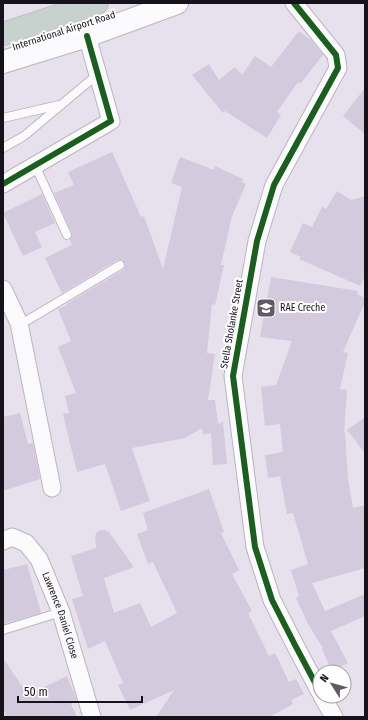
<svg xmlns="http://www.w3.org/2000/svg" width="368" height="720" font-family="'Fira Sans Condensed',sans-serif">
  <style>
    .building { fill: #d3cade }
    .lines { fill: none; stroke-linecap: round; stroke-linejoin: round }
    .service-casing { stroke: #bab5bf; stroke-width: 10 }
    .minor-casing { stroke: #bab5bf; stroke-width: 19 }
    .secondary-casing { stroke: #bab5bf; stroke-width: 24 }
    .motorway-casing { stroke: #c3c1c7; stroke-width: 24 }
    .service { stroke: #fbfafc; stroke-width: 8 }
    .minor { stroke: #fbfafc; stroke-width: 17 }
    .secondary { stroke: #fbfafc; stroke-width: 22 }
    .motorway { stroke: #c7d2ce; stroke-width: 22 }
    .cycleway-casing { stroke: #fff; stroke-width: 8 }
    .cycleway { stroke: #1b5e20; stroke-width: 6 }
    .labels { text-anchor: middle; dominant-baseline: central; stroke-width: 4; stroke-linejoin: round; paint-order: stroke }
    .street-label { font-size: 10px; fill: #16121b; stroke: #fff }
    .poi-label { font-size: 10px; fill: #16121b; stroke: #fff; text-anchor: start }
  </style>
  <rect width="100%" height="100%" fill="#e7e1ed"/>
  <g class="building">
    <path d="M299 31 312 41 323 55 300 84 298 82 277 112 281 115 267 138 225 111 223 113 192 75 209 64 219 80 235 67 242 75 255 56 271 67Z"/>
    <path d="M365 88V134L343 116Z"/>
    <path d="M112 152 141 217 144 216 163 269 182 187 171 183 180 157 214 170 215 166 243 179 242 182 246 184 232 216 221 265H224L215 305 212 304 207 353 215 354 208 400H215L218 424 223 422 227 464 213 465 211 433 203 435 202 428 185 438 132 448 150 501 121 511 105 464 77 472 63 414 69 413 65 396 76 393 58 347 71 341 58 309 67 305 66 304 123 270 125 267V263L122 260H117L62 293 45 258 72 245 70 240 72 236V233L54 193 74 185 68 172Z"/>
    <path d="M337 191 351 200 365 196V276L360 286 299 259 301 257 290 252 303 223 312 227 322 207 326 209Z"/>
    <path d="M42 194 55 223 35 232 42 247 23 256 3 213Z"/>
    <path d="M271 277 358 291 357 294 365 298V302L343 352 348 353 340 389 347 390 344 433 345 432 348 478 353 508 365 505V568L312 583 325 611 365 594V616L331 631 348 663 332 671 322 649 323 648 308 624 296 598 299 596 291 570 308 564 293 513 287 514 280 476 268 478 265 455 283 452 280 424 265 426 261 387 276 385 292 341 260 337Z"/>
    <path d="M20 413 28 444 33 443 40 479 3 491V417Z"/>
    <path d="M365 417V453L347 430Z"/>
    <path d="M209 489 224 532 221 533 239 570 232 574 252 611 248 613 269 656 275 653 289 682 296 679 304 694 291 700 293 704 269 717H156L174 690 130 710 118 685 123 683 105 641 88 649 72 599 83 596 71 556 96 548 95 536 97 532 101 530H105L109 532 134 567 104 578 114 613 140 603 151 627 177 613 153 562 148 564 137 534 148 530 143 513Z"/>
    <path d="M27 564 41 613 3 624V570Z"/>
    <path d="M3 658 28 695 67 676 77 701 71 704 77 717H6L3 707Z"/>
  </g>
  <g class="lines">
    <defs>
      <g id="service">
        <path d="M3 118 59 105"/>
        <path d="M3 148 24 136 98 74"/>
        <path d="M35 165 67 235"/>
        <path d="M19 323 28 320 120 265"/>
        <path d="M3 630 61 612"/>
      </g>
      <g id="minor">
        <path d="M294 3 336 55 338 68 274 185 257 241 233 376 255 547 272 600 295 645 320 692"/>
        <path d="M3 184 111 121 87 36"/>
        <path d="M3 289 19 323 52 488"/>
        <path id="s1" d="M3 541 12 537 26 543 39 559 61 612 92 717"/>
        <path d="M322 696 334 717"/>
      </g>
      <path id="secondary" d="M3 62 87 36 177 3"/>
      <path id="motorway" d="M3 34 97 3"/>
    </defs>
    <use href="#service" class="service-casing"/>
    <use href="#minor" class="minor-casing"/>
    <use href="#secondary" class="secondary-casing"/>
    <use href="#motorway" class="motorway-casing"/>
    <use href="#service" class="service"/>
    <use href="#minor" class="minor"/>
    <use href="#secondary" class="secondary"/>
    <use href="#motorway" class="motorway"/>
    <defs>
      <g id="cycleway">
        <path d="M294 3 336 55 338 68 274 185 257 241 233 376 255 547 272 600 295 645 320 692"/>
        <path d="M3 184 111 121 87 36"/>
      </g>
    </defs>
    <use href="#cycleway" class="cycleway-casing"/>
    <use href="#cycleway" class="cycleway"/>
  </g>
  <defs>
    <symbol id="school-square" viewBox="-11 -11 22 22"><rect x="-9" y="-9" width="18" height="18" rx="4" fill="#5f5a64" stroke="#fff"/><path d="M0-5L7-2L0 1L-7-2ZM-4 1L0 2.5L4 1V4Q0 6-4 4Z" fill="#fff"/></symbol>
  </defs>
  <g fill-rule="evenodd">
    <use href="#school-square" x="255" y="297" width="22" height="22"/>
  </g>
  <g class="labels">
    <g class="street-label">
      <text transform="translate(64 31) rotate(-18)">International Airport Road</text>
      <text transform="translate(232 324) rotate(-80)">Stella Sholanke Street</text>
      <text stroke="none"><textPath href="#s1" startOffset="106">Lawrence Daniel Close</textPath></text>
    </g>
    <g class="poi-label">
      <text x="280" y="308">RAE Creche</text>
    </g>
  </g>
  <rect width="368" height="720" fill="none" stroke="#16121b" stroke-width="8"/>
  <g transform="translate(332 684) rotate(307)"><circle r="19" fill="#ffffff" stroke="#a2a0a4"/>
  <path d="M0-3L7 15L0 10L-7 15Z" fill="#5f5a64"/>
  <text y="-6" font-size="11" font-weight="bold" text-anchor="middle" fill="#16121b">N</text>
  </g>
  <path d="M18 696v6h124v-6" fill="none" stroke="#16121b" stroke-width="2"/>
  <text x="24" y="696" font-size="12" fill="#16121b" stroke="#ffffff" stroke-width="3" paint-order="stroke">50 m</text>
</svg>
